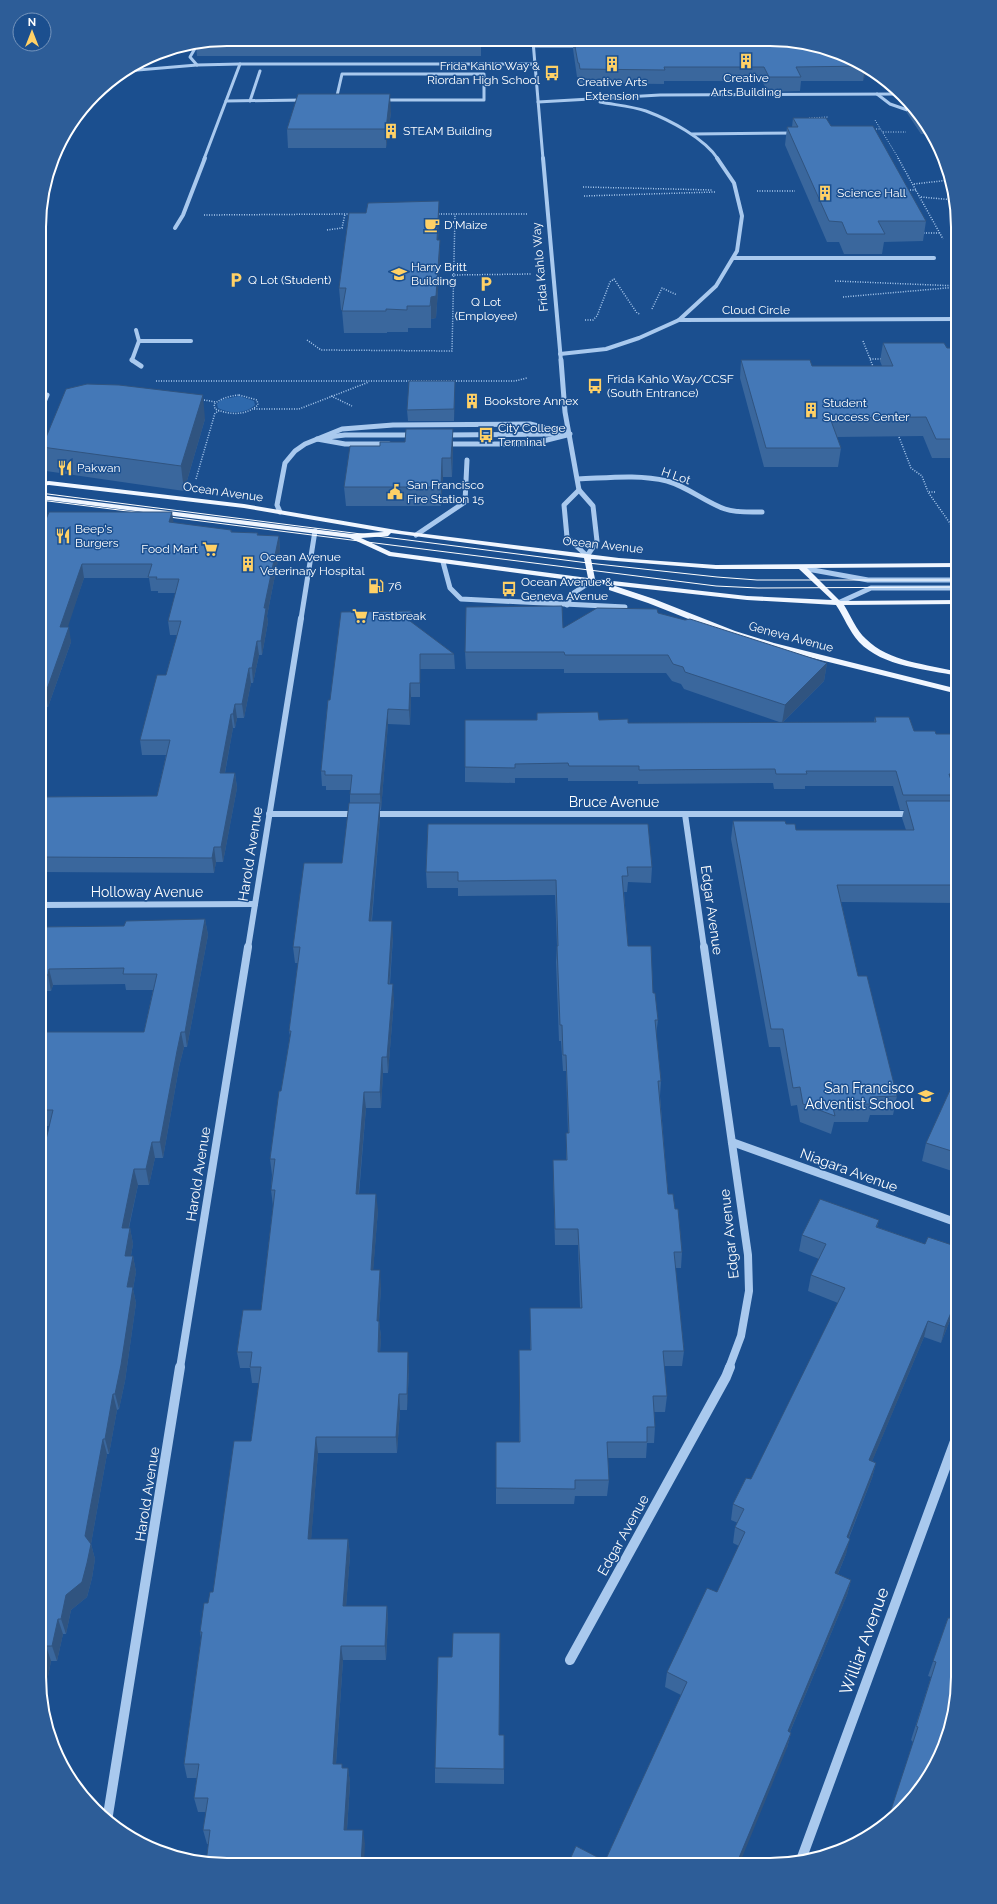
<svg xmlns="http://www.w3.org/2000/svg" width="997" height="1904" font-family="Raleway,sans-serif">
  <style>
    .green { fill: #2e69ad }
    .lines { fill: none; stroke-linecap: round; stroke-linejoin: round }
    .path-far1 { stroke: #a9c9ee; stroke-width: 1; stroke-dasharray: 1 1.5; stroke-linecap: butt }
    .path { stroke: #a9c9ee; stroke-width: 1.5; stroke-dasharray: 1 1.5; stroke-linecap: butt }
    .minor-far5 { stroke: #a9c9ee; stroke-width: 3 }
    .minor-far4 { stroke: #a9c9ee; stroke-width: 4 }
    .minor-far3 { stroke: #a9c9ee; stroke-width: 5 }
    .minor-far2 { stroke: #a9c9ee; stroke-width: 6 }
    .minor-far1 { stroke: #a9c9ee; stroke-width: 8 }
    .minor { stroke: #a9c9ee; stroke-width: 10 }
    .major { fill: #f0f6ff; fill-rule: evenodd }
    .tram { stroke: #fff; stroke-width: 1 }
    .wall { fill: #3a679d }
    .shaded-wall { fill: #305480 }
    .building { fill: #4478b7; stroke: #305480 }
    .labels { text-anchor: middle; dominant-baseline: central; stroke-width: 3; stroke-linejoin: round; paint-order: stroke }
    .far-poi-label { font-size: 12px; fill: #fff; stroke: #1b4f8f; text-anchor: start }
    .far-street-label { font-size: 12px; fill: #fff; stroke: #1b4f8f }
    .street-label { font-size: 14px; fill: #fff; stroke: #1b4f8f }
    .poi-label { font-size: 14px; fill: #fff; stroke: #1b4f8f; text-anchor: end }
    .near-street-label { font-size: 17px; fill: #fff; stroke: #1b4f8f }
    .rim { fill: none; stroke: #fff; stroke-width: 2 }
  </style>
  <rect width="100%" height="100%" fill="#1b4f8f"/>
  <path class="green" d="M239 396 254 401 255 405C245 414 230 414 218 408L217 404 221 400Z"/>
  <g class="lines">
    <g class="path-far1">
      <path d="M809 118 828 117"/>
      <path d="M875 120 899 159"/>
      <path d="M871 129H881"/>
      <path d="M883 132H906"/>
    </g>
    <g class="path">
      <path d="M898 158 943 239"/>
      <path d="M914 184 950 180"/>
      <path d="M583 187 713 190"/>
      <path d="M905 190H917"/>
      <path d="M757 191H795"/>
      <path d="M584 196 715 192"/>
      <path d="M921 197 954 200"/>
      <path d="M436 214H527"/>
      <path d="M204 215 351 214"/>
      <path d="M327 230 342 228 345 214"/>
      <path d="M921 233H940"/>
      <path d="M452 275 532 274"/>
      <path d="M835 281 958 286"/>
      <path d="M843 297 958 287"/>
      <path d="M652 309 662 288 677 295"/>
      <path d="M585 320H593L597 316 610 282 614 279 637 313 640 314"/>
      <path d="M307 340 321 350 452 351 455 214"/>
      <path d="M863 341 874 369"/>
      <path d="M870 359H884"/>
      <path d="M156 381H515L527 378"/>
      <path d="M239 395 257 400 258 405C245 416 230 415 215 409L214 404C222 398 229 396 239 395Z"/>
      <path d="M331 396 352 406"/>
      <path d="M204 400 216 402"/>
      <path d="M254 409H299L369 382"/>
      <path d="M899 437 911 468 922 476 928 492 954 529 958 539"/>
      <path d="M196 479 215 413 219 411"/>
      <path d="M929 492H935"/>
    </g>
    <g class="minor-far5">
      <path d="M533 41 543 159"/>
      <path d="M197 45 190 57 197 65"/>
      <path d="M534 46H581"/>
      <path d="M126 71 197 65 240 64H535"/>
      <path d="M342 74H484V100H336Z"/>
      <path d="M877 94 890 104 916 113"/>
      <path d="M226 101 304 100"/>
      <path d="M250 101 260 71"/>
      <path d="M538 102 660 95 901 94"/>
      <path d="M600 102C615 105 631 106 646 111 670 120 704 138 718 159"/>
      <path d="M692 134 796 133"/>
      <path d="M204 159 240 64"/>
    </g>
    <g class="minor-far4">
      <path d="M543 158 561 361"/>
      <path d="M175 228 183 215 205 158"/>
      <path d="M734 258H934"/>
      <path d="M679 320 716 286 737 251 742 216 734 183 717 158"/>
      <path d="M139 341H191"/>
      <path d="M560 354 606 349 639 338 679 320 958 319"/>
      <path d="M133 361 132 360 139 341 136 330"/>
    </g>
    <g class="minor-far3">
      <path d="M132 360 141 366"/>
      <path d="M561 360 565 412 579 490"/>
      <path d="M40 411 47 395"/>
      <path d="M444 435 557 434"/>
      <path d="M328 437 345 435H413"/>
      <path d="M317 439 345 444H389"/>
      <path d="M445 444H531L567 435"/>
      <path d="M578 479C607 478 638 474 667 481 688 487 705 502 725 509 737 513 750 512 762 512"/>
      <path d="M579 490 593 506 597 541 587 556 567 537 564 505Z"/>
      <path d="M280 512 277 505 285 463 295 451 305 444 342 429 393 425 530 424 570 434"/>
      <path d="M416 535 465 502 467 460"/>
      <path d="M443 562 450 588 461 599 625 607"/>
      <path d="M802 568 868 580H958"/>
      <path d="M838 603 871 588H958"/>
      <path d="M567 605 572 594 592 581"/>
      <path d="M301 619 315 531"/>
    </g>
    <g class="minor-far2">
      <path d="M269 814H356"/>
      <path d="M372 814H912"/>
      <path d="M685 814 704 948"/>
      <path d="M40 905 255 904"/>
      <path d="M248 948 301 618"/>
    </g>
    <g class="minor-far1">
      <path d="M704 947 748 1255 749 1291 741 1336 729 1368"/>
      <path d="M732 1142 958 1223"/>
      <path d="M180 1368 248 947"/>
    </g>
    <g class="minor">
      <path d="M570 1660 726 1377 730 1367"/>
      <path d="M107 1821 180 1367"/>
      <path d="M801 1860 958 1433"/>
    </g>
    <g class="major">
      <path d="M49 481 244 504 402 531 619 558 716 565 958 563V567L807 568 840 601 958 600V604L844 605C851 616 856 630 866 639 889 662 927 664 958 672V676C926 669 883 667 859 642 849 631 844 617 836 605L747 600 592 583 389 556 350 538 40 499V495L352 534 384 532 244 508 49 485 40 486V482ZM391 533 584 558 588 578 391 552 361 538 388 536ZM591 559 716 569H799L832 600 747 596 595 579Z"/>
      <path d="M609 586H615L654 599 735 631 774 643 958 689V694L768 647 729 635 648 603 609 590Z"/>
    </g>
    <g class="tram">
      <path d="M40 493 588 563 717 577 757 580H958"/>
      <path d="M40 500 143 513"/>
      <path d="M161 516 716 586 758 588 958 587"/>
    </g>
  </g>
  <g class="wall">
    <path d="M227 39 481 41V56H197L196 45Z"/>
    <path d="M572 41 806 43 853 58 868 69 863 81H801L800 91 768 92 762 81H664V84L580 83 579 77H577L573 49V43H572Z"/>
    <path d="M885 79 894 86 926 122 932 134H921L907 113V107L902 105 896 97 897 92 892 91Z"/>
    <path d="M391 112 386 148H288L287 129Z"/>
    <path d="M793 118 831 126 926 221 923 241 884 242 882 254H844L839 242H827L785 145 787 127H792Z"/>
    <path d="M439 201V221L438 240H440V261L436 318 431 319V328H408V332H387V333H344L342 310H341L339 288 366 213Z"/>
    <path d="M883 343 947 348H958V458H932L923 436 837 437 841 448 838 467H764L740 378 741 360 812 366H882L880 361Z"/>
    <path d="M455 381 454 421H408L407 410Z"/>
    <path d="M205 419 184 491 46 471 42 447Z"/>
    <path d="M453 448 452 477H443L441 506H346L344 487Z"/>
    <path d="M174 523 231 530 232 532 258 533V535L279 536 280 550 267 616 268 622 262 655H259L253 683H251L244 718H237L235 728H233L225 773H235L237 788 223 862H216L214 873 40 872V797L157 796 166 755H142L140 740 166 675 177 635H170L168 621 176 593H158V591H151L149 578H84L67 627 71 642 48 707H40V534Z"/>
    <path d="M411 611V622L454 654 455 669H420V697H411L410 725 388 724 381 810H380V818L372 921 393 937 390 984 394 1000 388 1073H383L381 1108H366L359 1194 378 1210 373 1270 381 1286 379 1321 381 1337 380 1352 409 1368 407 1410H400L397 1453H318L311 1539H348L350 1555 346 1606H387L388 1621 386 1660H343L336 1764 343 1768H348L350 1783 347 1830 365 1844H207L203 1830 206 1812H198L194 1798 197 1778H187L184 1764 201 1638 200 1632 208 1603 213 1592 251 1441 259 1383H252L250 1368H240L237 1352 261 1310 273 1206 271 1190 272 1175 270 1159 290 1036 289 1031 298 963H295L293 947 342 863 350 803V790H326V786H322L321 771 330 700Z"/>
    <path d="M658 613 827 663 824 681 782 723 684 689 681 684 672 681 666 673H564V669H466L465 652 563 628Z"/>
    <path d="M537 713 628 723 874 722 875 717 914 731 936 734H958V789H954L956 795 955 801H958V903L841 902 858 976 897 1096 893 1115H870L868 1122H834L831 1134 800 1122 797 1105 791 1106 780 1047H769L731 839 733 821 786 824 796 830H906L902 818 904 810H900L893 786H805V789H774L773 783 638 784V781H568V778H515V783L465 782V767L537 720Z"/>
    <path d="M428 824 652 867 651 883 628 882 627 892H624L628 946 653 993 658 1020 656 1035 661 1081 660 1096 668 1194 675 1209 682 1252 681 1268H675L684 1351 682 1366H664L667 1396 665 1412H654L655 1427 654 1443H647L646 1458H607L609 1480 607 1496H575L574 1504H496V1442H519V1350H530V1308H580L578 1245H555L553 1176V1160H566V1133H568L566 1071H563L561 1041H559L556 962 557 946 555 895 458 896V888H427L426 872Z"/>
    <path d="M205 919 208 935 187 1047H184L179 1067 163 1158H155L149 1185H138L129 1228H130L133 1244 131 1256H133L136 1272 133 1289 136 1303 125 1381 119 1409 117 1410 109 1454H107L91 1544 95 1559 92 1578 87 1597 71 1610 66 1634H63L57 1661H51L43 1702 39 1677 49 1126H40V1032H144L153 990H126L125 984 53 985 51 991H40V927L124 926Z"/>
    <path d="M958 1090V1173L922 1161 926 1143Z"/>
    <path d="M879 1220 877 1227 925 1244 958 1247V1300L941 1343 924 1337 872 1461 876 1463 872 1478 849 1538 846 1554 838 1574 851 1580 847 1595 790 1732 791 1733 787 1748 605 1861 681 1695 665 1687 667 1672 717 1592 739 1546 733 1543 735 1527 738 1523 731 1520 733 1504 751 1479 838 1303 808 1291 811 1275 819 1259 799 1251 802 1235Z"/>
    <path d="M948 1618H949L958 1690 913 1742 911 1740 931 1677 928 1676Z"/>
    <path d="M499 1735H504V1784L435 1783V1768Z"/>
  </g>
  <g class="shaded-wall">
    <path d="M865 66 868 69 863 81Z"/>
    <path d="M390 94 391 112 386 148V129Z"/>
    <path d="M439 201V221L437 261V240Z"/>
    <path d="M440 240V261L436 318 431 319V328V297Z"/>
    <path d="M455 381V392L454 421V409Z"/>
    <path d="M203 395 205 419 184 491 181 466Z"/>
    <path d="M453 429V448L452 477 451 458Z"/>
    <path d="M442 458 443 477 441 506V487Z"/>
    <path d="M172 512 174 525 169 522Z"/>
    <path d="M279 536 280 550 267 616 268 622 262 655 261 641 264 608Z"/>
    <path d="M82 564 84 578 63 642 60 627Z"/>
    <path d="M69 627 71 642 48 707 46 692Z"/>
    <path d="M257 641 259 655 253 683 252 668Z"/>
    <path d="M827 663 824 681 782 723 785 705Z"/>
    <path d="M249 668 251 683 244 718 242 704Z"/>
    <path d="M410 683 411 697 410 725 409 710Z"/>
    <path d="M235 704 237 718 235 728 233 714Z"/>
    <path d="M388 709V724L381 810 380 794Z"/>
    <path d="M231 714 233 728 222 788 220 773Z"/>
    <path d="M235 773 237 788 223 862 221 847Z"/>
    <path d="M380 803V818L370 937 369 921Z"/>
    <path d="M214 847 216 862 214 873 212 858Z"/>
    <path d="M205 919 208 935 187 1047 185 1032Z"/>
    <path d="M392 921 393 937 388 1000V984Z"/>
    <path d="M49 969 53 985 51 991 48 975Z"/>
    <path d="M393 984 394 1000 388 1073 387 1057Z"/>
    <path d="M181 1032 184 1047 179 1067 163 1158 160 1142 177 1051Z"/>
    <path d="M382 1057 383 1073 381 1108 380 1092Z"/>
    <path d="M364 1092 366 1108 357 1210 356 1194Z"/>
    <path d="M152 1142 155 1158 149 1185 146 1169Z"/>
    <path d="M134 1169 138 1185 125 1244 122 1228Z"/>
    <path d="M376 1194 378 1210 372 1286 371 1270Z"/>
    <path d="M130 1228 133 1244 128 1272 125 1256Z"/>
    <path d="M133 1256 136 1272 133 1289 136 1303 125 1381 119 1409 115 1394 127 1287Z"/>
    <path d="M380 1270 381 1286 378 1337 377 1321Z"/>
    <path d="M958 1296V1300L941 1343 945 1327Z"/>
    <path d="M379 1321 381 1337 379 1368 378 1352Z"/>
    <path d="M928 1321 924 1337 866 1476 869 1460Z"/>
    <path d="M408 1352 409 1368 407 1410V1394Z"/>
    <path d="M113 1394 117 1410 109 1454 105 1439Z"/>
    <path d="M399 1394 400 1410 397 1453 396 1437Z"/>
    <path d="M316 1437 318 1453 310 1555 308 1539Z"/>
    <path d="M103 1439 107 1454 91 1544 95 1559 92 1578 87 1597 71 1610 66 1634 61 1619 66 1595 85 1536Z"/>
    <path d="M876 1463 872 1478 843 1552 847 1537Z"/>
    <path d="M348 1539 350 1555 345 1621 343 1606Z"/>
    <path d="M850 1539 846 1554 832 1588 835 1573Z"/>
    <path d="M851 1580 847 1595 784 1746 788 1731Z"/>
    <path d="M387 1606 388 1621 386 1660 385 1646Z"/>
    <path d="M58 1619 63 1634 57 1661 52 1646Z"/>
    <path d="M46 1646 51 1661 43 1702 39 1680Z"/>
    <path d="M341 1646 343 1660 335 1778 333 1764Z"/>
    <path d="M791 1733 787 1748 739 1865H736Z"/>
    <path d="M348 1768 350 1783 346 1844 344 1830Z"/>
    <path d="M363 1830 365 1844 364 1864H361Z"/>
  </g>
  <g class="building">
    <path d="M227 39 480 41V44H202Z"/>
    <path d="M574 41 806 43 853 58 865 66 796 67 801 77H769L764 67H664L665 70 580 69 579 63H578Z"/>
    <path d="M298 94H390L386 129H287Z"/>
    <path d="M793 118H826L831 126H873L926 221H878L885 234H847L842 222 829 221 787 127H798Z"/>
    <path d="M439 201 437 240H440L436 296 431 297 430 306H407V310L386 309V311H342L346 288H339L349 213H366L368 203Z"/>
    <path d="M883 343H944L947 348H958V439H936L926 417 830 418 841 448H766L741 360H810L812 366H893Z"/>
    <path d="M409 381H455L454 409 407 410Z"/>
    <path d="M87 384 119 385 203 395 181 466 42 447 66 389Z"/>
    <path d="M406 429H453L451 458H442L441 487H344L350 446H380V442H405Z"/>
    <path d="M49 512H172L169 522 231 530V532L258 533 257 535 279 536 264 608H266L261 641H257L252 668H249L242 704H235L233 714H231L220 773H235L221 847H214L212 858 40 857V797L157 796 170 740H140L157 675H166L181 621H168L179 579H156L157 577H148L152 564H82L60 627H69L46 692H40V534Z"/>
    <path d="M562 606 563 628 597 608 657 609 658 613 685 620 690 619 827 663 785 705 685 672 683 667 673 664 668 655H565L564 652H465L466 607Z"/>
    <path d="M411 611 410 621 454 654H420V683H410L409 710 388 709 380 794H350L352 775H325V771H321L328 700H330L341 612Z"/>
    <path d="M598 712 599 720 628 719V723L876 722 875 717H909L914 731H935L936 734H958V774H949L956 795H903L896 771H806L807 774H776L775 769 639 770V766H569L568 763 515 764V768L465 767V720H537V713Z"/>
    <path d="M906 801H958V885H837L858 976H867L897 1096 870 1097 872 1104H832L835 1116 803 1104 800 1087 793 1088 783 1029H771L733 821H785L786 824H795L796 830H914Z"/>
    <path d="M349 803H380L369 921H392L388 984H393L387 1057H382L380 1092H364L356 1194H376L371 1270H380L377 1321H379L378 1352H408L407 1394H399L396 1437H316L308 1539H348L343 1606H387L385 1646H341L333 1764H342V1768H348L344 1830H363L361 1864 206 1863 210 1830H203L208 1798H194L199 1764H184L202 1632H200L204 1603H208L210 1592H213L234 1441H251L261 1367H250L252 1352H237L243 1310H261L275 1190H271L275 1159H270L279 1091H281L291 1031H289L300 947H293L304 863H342Z"/>
    <path d="M428 824H648L652 867H627L628 876H622L628 946H651L653 993H655L658 1020H655L661 1081H658L668 1194H673L675 1209H678L682 1252H674L684 1351H663L667 1396H653L655 1427H647V1442H607L609 1480H575V1489L496 1488V1442H520L519 1350H531L530 1308H582L578 1229H555L553 1160H567L566 1133H569L566 1055H563L562 1025H560L557 946H558L556 880 458 881V872H426Z"/>
    <path d="M205 919 185 1032H181L177 1051 160 1142H152L146 1169H134L122 1228H130L125 1256H133L127 1287H133L121 1365 115 1394H113L105 1439H103L85 1536 91 1544 87 1563 82 1582 66 1595 61 1619H58L52 1646H46L39 1680 40 1165 53 1110H40V1032H144L157 974H123L124 968 49 969 48 975H40V927L124 926 126 921Z"/>
    <path d="M951 1088 958 1090V1153L926 1143Z"/>
    <path d="M820 1199 879 1220 876 1227 925 1244 928 1237 958 1247V1296L945 1327 928 1321 869 1460 876 1463 847 1537 850 1539 835 1573 851 1580 788 1731 791 1733 736 1865 568 1864 576 1846 605 1861 687 1682 667 1672 707 1588 717 1592 745 1532 735 1527 744 1509 733 1504 746 1478 751 1479 845 1288 811 1275 826 1244 802 1235Z"/>
    <path d="M958 1593V1690L944 1749 919 1792 887 1822 918 1727 916 1726 936 1662 933 1661 948 1618H950Z"/>
    <path d="M453 1633H500L499 1735H504V1769L435 1768 438 1657H452Z"/>
  </g>
  <defs>
    <symbol id="building-bare" viewBox="-9 -9 18 18"><path d="M-4-6H4V6H1V3H-1V6H-4ZM-2.5-4.3h1.7v1.8h-1.7ZM.8-4.3h1.7v1.8H.8ZM-2.5-1h1.7V.8h-1.7ZM.8-1h1.7V.8H.8Z" fill="#ffd166" stroke="#1b4f8f" stroke-width="2.5" paint-order="stroke"/></symbol>
    <symbol id="bus-bare" viewBox="-9 -9 18 18"><path d="M-5-6H5V4H4V6H2V4H-2V6H-4V4H-5ZM-3.5-4V0h7V-4ZM-3.5 1.2v1.5H-2V1.2ZM2 1.2v1.5H3.5V1.2Z" fill="#ffd166" stroke="#1b4f8f" stroke-width="2.5" paint-order="stroke"/></symbol>
    <symbol id="cafe-bare" viewBox="-9 -9 18 18"><path d="M-5.5-4.5H6V0H3Q3 3.5 0 3.5H-2.5Q-5.5 3.5-5.5 0ZM3-3.2v2h1.7v-2ZM-6 4.5H4V6H-6Z" fill="#ffd166" stroke="#1b4f8f" stroke-width="2.5" paint-order="stroke"/></symbol>
    <symbol id="university-bare" viewBox="-9 -9 18 18"><path d="M0-5L7-2L0 1L-7-2ZM-4 1L0 2.5L4 1V4Q0 6-4 4Z" fill="#ffd166" stroke="#1b4f8f" stroke-width="2.5" paint-order="stroke"/></symbol>
    <symbol id="parking-bare" viewBox="-9 -9 18 18"><path d="M-3.5-5.5H1a3.5 3.5 0 0 1 0 7H-1V5.5H-3.5ZM-1-3.4V-.6H.8a1.4 1.4 0 0 0 0-2.8Z" fill="#ffd166" stroke="#1b4f8f" stroke-width="2.5" paint-order="stroke"/></symbol>
    <symbol id="restaurant-bare" viewBox="-9 -9 18 18"><path d="M-5-6h1v4h1v-4h1v4h1v-4h1v5L-1.5 .5V6h-2V.5L-5-1ZM5-6V6H3V1.5H1.5Q1.5-4 5-6Z" fill="#ffd166" stroke="#1b4f8f" stroke-width="2.5" paint-order="stroke"/></symbol>
    <symbol id="civic-bare" viewBox="-9 -9 18 18"><path d="M-.6-6.5H3V-4.5H.6V-3L4-1V1h2V6H-6V1h2V-1L-.6-3ZM-1.2 2.5V6h2.4V2.5Z" fill="#ffd166" stroke="#1b4f8f" stroke-width="2.5" paint-order="stroke"/></symbol>
    <symbol id="supermarket-bare" viewBox="-9 -9 18 18"><path d="M-6-5.5h2.5l.6 2H6L4.5 2H-2.5L-4.4-4H-6ZM-1.5 3.2a1.3 1.3 0 1 0 .1 0ZM3 3.2a1.3 1.3 0 1 0 .1 0Z" fill="#ffd166" stroke="#1b4f8f" stroke-width="2.5" paint-order="stroke"/></symbol>
    <symbol id="fuel-bare" viewBox="-9 -9 18 18"><path d="M-5.5-6h7V0h2V4h1.3V-2.5L3-4.5l.8-.8L6-3V5H2.5V1h-1V6h-7ZM-4.2-4.7v3.2H.2V-4.7Z" fill="#ffd166" stroke="#1b4f8f" stroke-width="2.5" paint-order="stroke"/></symbol>
    <symbol id="school-bare" viewBox="-9 -9 18 18"><path d="M0-5L7-2L0 1L-7-2ZM-4 1L0 2.5L4 1V4Q0 6-4 4Z" fill="#ffd166" stroke="#1b4f8f" stroke-width="2.5" paint-order="stroke"/></symbol>
  </defs>
  <g fill-rule="evenodd">
    <use href="#building-bare" x="735" y="50" width="22" height="22"/>
    <use href="#building-bare" x="601" y="53" width="22" height="22"/>
    <use href="#bus-bare" x="541" y="62" width="22" height="22"/>
    <use href="#building-bare" x="380" y="120" width="22" height="22"/>
    <use href="#building-bare" x="814" y="182" width="22" height="22"/>
    <use href="#cafe-bare" x="421" y="214" width="22" height="22"/>
    <use href="#university-bare" x="388" y="263" width="22" height="22"/>
    <use href="#parking-bare" x="225" y="269" width="22" height="22"/>
    <use href="#parking-bare" x="475" y="273" width="22" height="22"/>
    <use href="#bus-bare" x="584" y="375" width="22" height="22"/>
    <use href="#building-bare" x="461" y="390" width="22" height="22"/>
    <use href="#building-bare" x="800" y="399" width="22" height="22"/>
    <use href="#bus-bare" x="475" y="424" width="22" height="22"/>
    <use href="#restaurant-bare" x="54" y="457" width="22" height="22"/>
    <use href="#civic-bare" x="384" y="481" width="22" height="22"/>
    <use href="#restaurant-bare" x="52" y="525" width="22" height="22"/>
    <use href="#supermarket-bare" x="199" y="538" width="22" height="22"/>
    <use href="#building-bare" x="237" y="553" width="22" height="22"/>
    <use href="#fuel-bare" x="365" y="575" width="22" height="22"/>
    <use href="#bus-bare" x="498" y="578" width="22" height="22"/>
    <use href="#supermarket-bare" x="349" y="605" width="22" height="22"/>
    <use href="#school-bare" x="915" y="1085" width="22" height="22"/>
  </g>
  <g class="labels">
    <g class="far-poi-label">
      <text x="540" y="66" text-anchor="end">Frida Kahlo Way &amp;<tspan x="540" dy="14">Riordan High School</tspan></text>
      <text x="746" y="78" text-anchor="middle">Creative<tspan x="746" dy="14">Arts Building</tspan></text>
      <text x="612" y="82" text-anchor="middle">Creative Arts<tspan x="612" dy="14">Extension</tspan></text>
      <text x="403" y="131">STEAM Building</text>
      <text x="837" y="193">Science Hall</text>
      <text x="444" y="225">D'Maize</text>
      <text x="411" y="267">Harry Britt<tspan x="411" dy="14">Building</tspan></text>
      <text x="248" y="280">Q Lot (Student)</text>
      <text x="486" y="302" text-anchor="middle">Q Lot<tspan x="486" dy="14">(Employee)</tspan></text>
      <text x="607" y="379">Frida Kahlo Way/CCSF<tspan x="607" dy="14">(South Entrance)</tspan></text>
      <text x="484" y="401">Bookstore Annex</text>
      <text x="823" y="403">Student<tspan x="823" dy="14">Success Center</tspan></text>
      <text x="498" y="428">City College<tspan x="498" dy="14">Terminal</tspan></text>
      <text x="77" y="468">Pakwan</text>
      <text x="407" y="485">San Francisco<tspan x="407" dy="14">Fire Station 15</tspan></text>
      <text x="75" y="529">Beep's<tspan x="75" dy="14">Burgers</tspan></text>
      <text x="198" y="549" text-anchor="end">Food Mart</text>
      <text x="260" y="557">Ocean Avenue<tspan x="260" dy="14">Veterinary Hospital</tspan></text>
      <text x="521" y="582">Ocean Avenue &amp;<tspan x="521" dy="14">Geneva Avenue</tspan></text>
      <text x="388" y="586">76</text>
      <text x="372" y="616">Fastbreak</text>
    </g>
    <g class="far-street-label">
      <text transform="translate(540 267) rotate(-95)">Frida Kahlo Way</text>
      <text x="756" y="310">Cloud Circle</text>
      <text transform="translate(676 476) rotate(19)">H Lot</text>
      <text transform="translate(223 492) rotate(8)">Ocean Avenue</text>
      <text transform="translate(603 545) rotate(6)">Ocean Avenue</text>
      <text transform="translate(791 637) rotate(15)">Geneva Avenue</text>
    </g>
    <g class="street-label">
      <text x="614" y="802">Bruce Avenue</text>
      <text transform="translate(250 854) rotate(-81)">Harold Avenue</text>
      <text x="147" y="892">Holloway Avenue</text>
      <text transform="translate(712 910) rotate(82)">Edgar Avenue</text>
      <text transform="translate(849 1170) rotate(20)">Niagara Avenue</text>
      <text transform="translate(198 1174) rotate(-81)">Harold Avenue</text>
      <text transform="translate(729 1234) rotate(-96)">Edgar Avenue</text>
      <text transform="translate(147 1494) rotate(-81)">Harold Avenue</text>
      <text transform="translate(623 1535) rotate(-61)">Edgar Avenue</text>
    </g>
    <g class="poi-label">
      <text x="914" y="1088">San Francisco<tspan x="914" dy="16">Adventist School</tspan></text>
    </g>
    <g class="near-street-label">
      <text transform="translate(864 1641) rotate(-70)">Williar Avenue</text>
    </g>
  </g>
  <path d="M0 0H997V1904H0ZM227 46H770A181 181 0 0 1 951 227V1677A181 181 0 0 1 770 1858H227A181 181 0 0 1 46 1677V227A181 181 0 0 1 227 46Z" fill="#2d5d98" fill-rule="evenodd"/>
  <path class="rim" d="M227 46H770A181 181 0 0 1 951 227V1677A181 181 0 0 1 770 1858H227A181 181 0 0 1 46 1677V227A181 181 0 0 1 227 46Z"/>
  <g transform="translate(32 32)"><circle r="19" fill="#1b4f8f" stroke="#7695bc"/>
  <path d="M0-3L7 15L0 10L-7 15Z" fill="#ffd166"/>
  <text y="-6" font-size="11" font-weight="bold" text-anchor="middle" fill="#ffffff">N</text>
  </g>
</svg>
